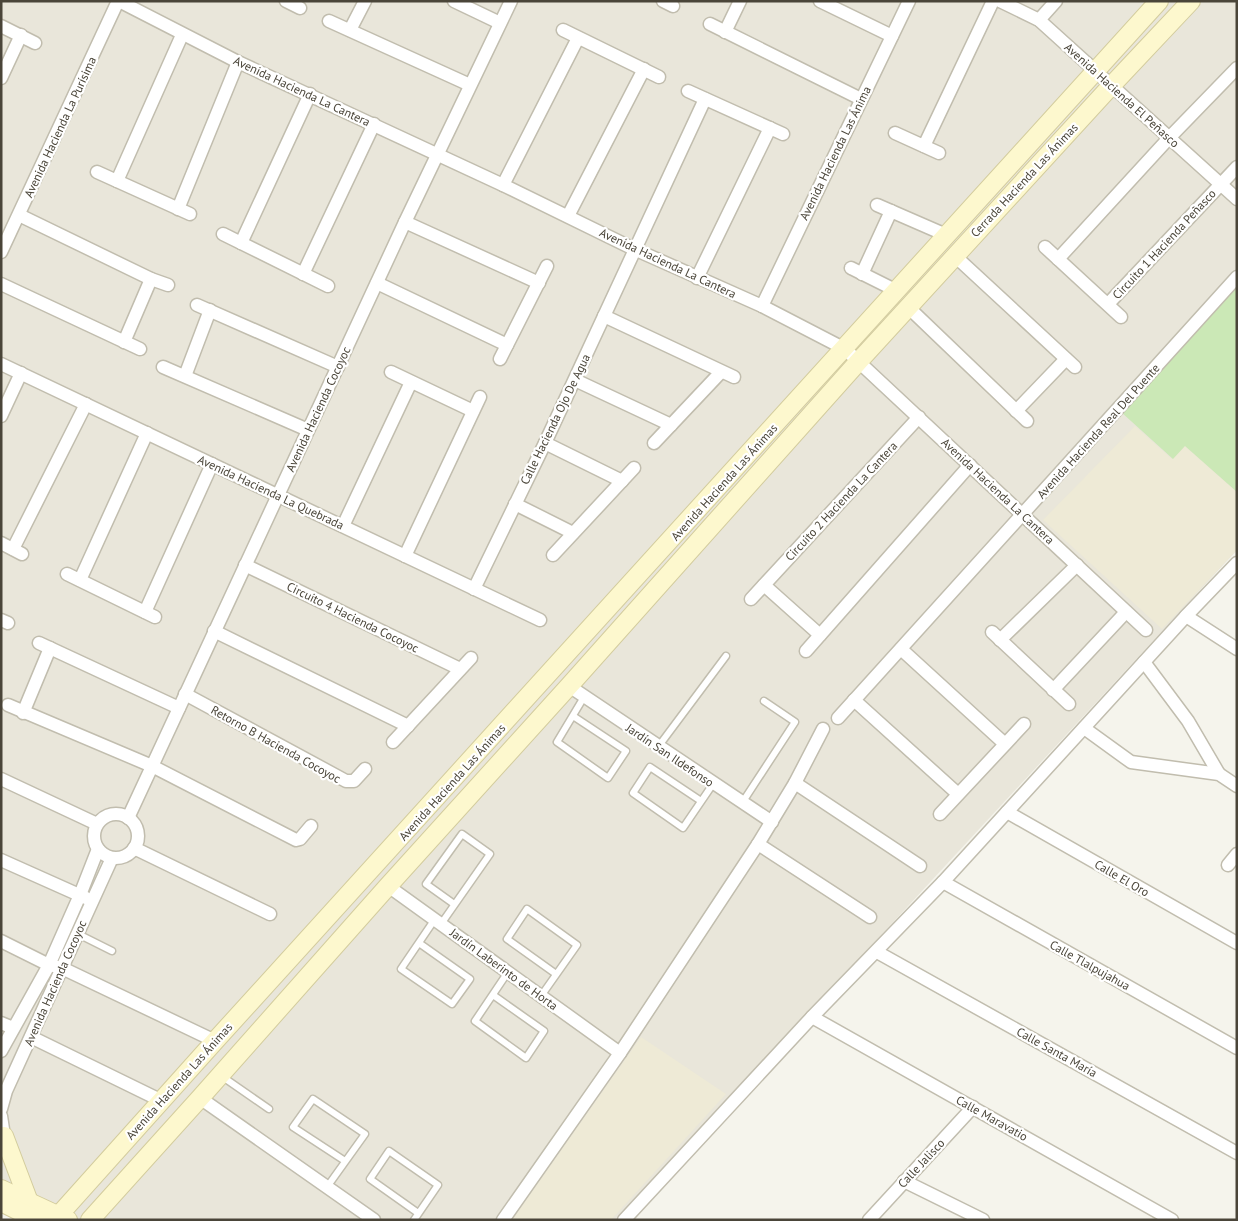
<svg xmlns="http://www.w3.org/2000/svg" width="1238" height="1221" font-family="'PT Sans',sans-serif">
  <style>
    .residential { fill: #e9e6da }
    .education { fill: #eeead6 }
    .green { fill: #cbe8b6 }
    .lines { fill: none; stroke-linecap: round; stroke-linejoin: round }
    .lane-casing { stroke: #c1bdae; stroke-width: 9 }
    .street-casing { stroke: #c1bdae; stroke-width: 15 }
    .secondary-casing { stroke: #d3cc9d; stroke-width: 20 }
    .lane { stroke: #fff; stroke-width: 6 }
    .street { stroke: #fff; stroke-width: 12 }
    .secondary { stroke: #fdf8ce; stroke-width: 18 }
    .labels { text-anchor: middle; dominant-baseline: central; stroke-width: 4.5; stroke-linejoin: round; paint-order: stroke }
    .street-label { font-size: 12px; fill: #4a4539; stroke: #fff }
  </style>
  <rect width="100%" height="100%" fill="#f5f4ec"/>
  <path class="residential" d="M1 1H1237V550L618 1220H32L1 1205Z"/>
  <g class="education">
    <path d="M1135 426 1172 459 1184 445 1237 492V550L1162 629 1043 520Z"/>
    <path d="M641 1037 726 1094 611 1220H512Z"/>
  </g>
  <path class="green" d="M1237 283V492L1185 446 1173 459 1121 412Z"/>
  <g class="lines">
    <defs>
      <g id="lane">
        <path d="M573 716 626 751 608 778 557 742 584 697"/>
        <path d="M658 747 726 656"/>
        <path d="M701 801 650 767 633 793 683 828 713 784"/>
        <path d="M742 803 795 722 764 701"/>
        <path d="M441 924 490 854 462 834 426 884 454 904"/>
        <path d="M78 934 112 951"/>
        <path d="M419 943 470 979 452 1004 401 969 435 919"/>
        <path d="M493 995 544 1031 526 1058 475 1021 508 972"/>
        <path d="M541 996 577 945 527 909 507 939 556 974"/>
        <path d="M220 1075 269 1109"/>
        <path d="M327 1187 365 1134 313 1099 293 1127 345 1161"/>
        <path d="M414 1220 438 1185 389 1151 370 1179 418 1213"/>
      </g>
      <g id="street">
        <path d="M119 1 238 62 503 185 634 249 762 306 845 349 1146 630"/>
        <path d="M286 1 300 8"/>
        <path d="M454 1 500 23"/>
        <path d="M663 1 673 6"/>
        <path d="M820 1 892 36"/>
        <path d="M1000 1 1039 20 1237 199"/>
        <path d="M1039 20 1056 1"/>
        <path d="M329 21 470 85"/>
        <path d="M710 24 861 99"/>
        <path d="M1 26 35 43"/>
        <path d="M350 30 365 1"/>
        <path d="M563 30 659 77"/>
        <path d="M725 32 740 1"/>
        <path d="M1 78 21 35"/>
        <path d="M688 91 783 134"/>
        <path d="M895 133 939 153"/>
        <path d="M924 146 993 1"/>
        <path d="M97 172 190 214"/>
        <path d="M117 181 182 35"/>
        <path d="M503 185 578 38"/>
        <path d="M877 205 946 235"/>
        <path d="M178 209 238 62"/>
        <path d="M19 215 151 279 168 285"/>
        <path d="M568 216 644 69"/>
        <path d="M405 222 539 283"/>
        <path d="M223 234 328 286"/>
        <path d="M241 243 310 94"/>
        <path d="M1045 247 1121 317"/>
        <path d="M1 252 118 1"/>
        <path d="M955 256 1075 367"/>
        <path d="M1058 259 1169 138 1237 68"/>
        <path d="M851 268 895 290"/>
        <path d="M303 274 374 124"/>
        <path d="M862 274 891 211"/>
        <path d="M697 278 770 128"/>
        <path d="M377 283 507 345"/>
        <path d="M1 284 140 349"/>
        <path d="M1108 304 1237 167"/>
        <path d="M197 305 338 367"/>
        <path d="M762 306 909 1"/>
        <path d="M908 307 1027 421"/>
        <path d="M604 316 734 377"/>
        <path d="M124 342 151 279"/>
        <path d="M500 359 547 266"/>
        <path d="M1 364 540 620"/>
        <path d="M163 367 308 430"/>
        <path d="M391 372 473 411"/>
        <path d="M185 376 210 310"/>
        <path d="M575 380 671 425"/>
        <path d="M1016 411 1066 359"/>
        <path d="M1 416 21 373"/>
        <path d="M545 443 622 481"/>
        <path d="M654 443 721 372"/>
        <path d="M515 504 573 533"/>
        <path d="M343 526 411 382"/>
        <path d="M1 543 22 554"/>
        <path d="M13 549 86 404"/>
        <path d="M553 555 634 468"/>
        <path d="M405 556 480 397"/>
        <path d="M245 565 460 669"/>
        <path d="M67 574 155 617"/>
        <path d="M80 580 147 433"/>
        <path d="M764 585 820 635"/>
        <path d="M474 589 545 443 705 99"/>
        <path d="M751 599 919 417"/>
        <path d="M145 612 212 464"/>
        <path d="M1186 616 1237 649"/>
        <path d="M1 620 8 623"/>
        <path d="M214 631 408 726"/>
        <path d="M992 632 1069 704"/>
        <path d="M1000 640 1077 565"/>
        <path d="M39 643 179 708"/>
        <path d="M901 649 1005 744"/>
        <path d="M806 651 970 465"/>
        <path d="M1144 662 1188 721 1219 774"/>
        <path d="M569 686 772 822"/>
        <path d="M1053 690 1126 612"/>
        <path d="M185 694 346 781H354L365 769"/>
        <path d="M854 700 958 794"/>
        <path d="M8 705 152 766 296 840 300 839 311 826"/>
        <path d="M23 713 50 648"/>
        <path d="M838 718 1237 277"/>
        <path d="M1084 728 1131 762 1219 774 1237 786"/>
        <path d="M393 742 471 658"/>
        <path d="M1 779 97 824"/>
        <path d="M795 783 920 866"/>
        <path d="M1007 812 1237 943"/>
        <path d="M940 814 1024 724"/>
        <circle cx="116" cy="836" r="22"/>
        <path d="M128 818 405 222 511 1"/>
        <path d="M758 844 870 917"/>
        <path d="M134 848 270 914"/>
        <path d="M1 860 86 898"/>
        <path d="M1228 865 1237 854"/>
        <path d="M943 882 1237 1048"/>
        <path d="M388 886 620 1053"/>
        <path d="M1 941 49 965 62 968 215 1041"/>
        <path d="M877 952 1237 1153"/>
        <path d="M812 1017 1172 1220"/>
        <path d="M1 1023 13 1028"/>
        <path d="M31 1037 162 1101"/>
        <path d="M1 1051 49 965 80 895 98 849"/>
        <path d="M200 1098 374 1220"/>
        <path d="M1 1109 6 1091 112 858"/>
        <path d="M1 1116 4 1136 2 1143"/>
        <path d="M904 1181 983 1220"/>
        <path d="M503 1220 620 1053 758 844 795 783 823 729"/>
        <path d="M624 1220 812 1017 943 882 1186 616 1237 563"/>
        <path d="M869 1220 973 1107"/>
      </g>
      <g id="secondary">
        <path d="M4 1136 29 1202 30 1216"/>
        <path d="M1 1189 68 1220"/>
        <path d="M1 1202 37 1220"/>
        <path d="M59 1215 215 1041 1159 1"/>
        <path d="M90 1220 200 1098 388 886 569 686 859 361 1111 86 1191 1"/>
      </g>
    </defs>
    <use href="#lane" class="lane-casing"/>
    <use href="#street" class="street-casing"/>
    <use href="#secondary" class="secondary-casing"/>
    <use href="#lane" class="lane"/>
    <use href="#street" class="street"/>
    <use href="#secondary" class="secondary"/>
  </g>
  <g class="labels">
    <g class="street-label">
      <text transform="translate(302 91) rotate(25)">Avenida Hacienda La Cantera</text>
      <text transform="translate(1122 95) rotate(42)">Avenida Hacienda El Peñasco</text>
      <text transform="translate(60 127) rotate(-65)">Avenida Hacienda La Purísima</text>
      <text transform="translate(835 153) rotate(-64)">Avenida Hacienda Las Ánima</text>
      <text transform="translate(1024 180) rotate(-47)">Cerrada Hacienda Las Ánimas</text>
      <text transform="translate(1164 244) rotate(-47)">Circuito 1 Hacienda Peñasco</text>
      <text transform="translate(668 263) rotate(25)">Avenida Hacienda La Cantera</text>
      <text transform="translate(318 409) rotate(-65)">Avenida Hacienda Cocoyoc</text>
      <text transform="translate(555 419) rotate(-64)">Calle Hacienda Ojo De Agua</text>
      <text transform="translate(1098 431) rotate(-48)">Avenida Hacienda Real Del Puente</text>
      <text transform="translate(724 482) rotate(-48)">Avenida Hacienda Las Ánimas</text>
      <text transform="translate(998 491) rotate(43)">Avenida Hacienda La Cantera</text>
      <text transform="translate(271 492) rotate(25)">Avenida Hacienda La Quebrada</text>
      <text transform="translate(841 501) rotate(-47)">Circuito 2 Hacienda La Cantera</text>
      <text transform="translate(353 617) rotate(26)">Circuito 4 Hacienda Cocoyoc</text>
      <text transform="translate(276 744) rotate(29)">Retorno B Hacienda Cocoyoc</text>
      <text transform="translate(670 755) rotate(34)">Jardín San Ildefonso</text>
      <text transform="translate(452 782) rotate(-48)">Avenida Hacienda Las Ánimas</text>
      <text transform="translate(1122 878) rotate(30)">Calle El Oro</text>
      <text transform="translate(1090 965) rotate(29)">Calle Tlalpujahua</text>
      <text transform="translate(504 969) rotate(36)">Jardín Laberinto de Horta</text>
      <text transform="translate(55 983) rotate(-66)">Avenida Hacienda Cocoyoc</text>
      <text transform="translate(1057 1052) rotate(29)">Calle Santa María</text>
      <text transform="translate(179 1081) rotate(-48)">Avenida Hacienda Las Ánimas</text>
      <text transform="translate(992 1118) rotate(29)">Calle Maravatio</text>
      <text transform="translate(921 1163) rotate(-47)">Calle Jalisco</text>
    </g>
  </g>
  <rect width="1238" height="1221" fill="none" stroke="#4a4539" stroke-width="5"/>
</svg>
